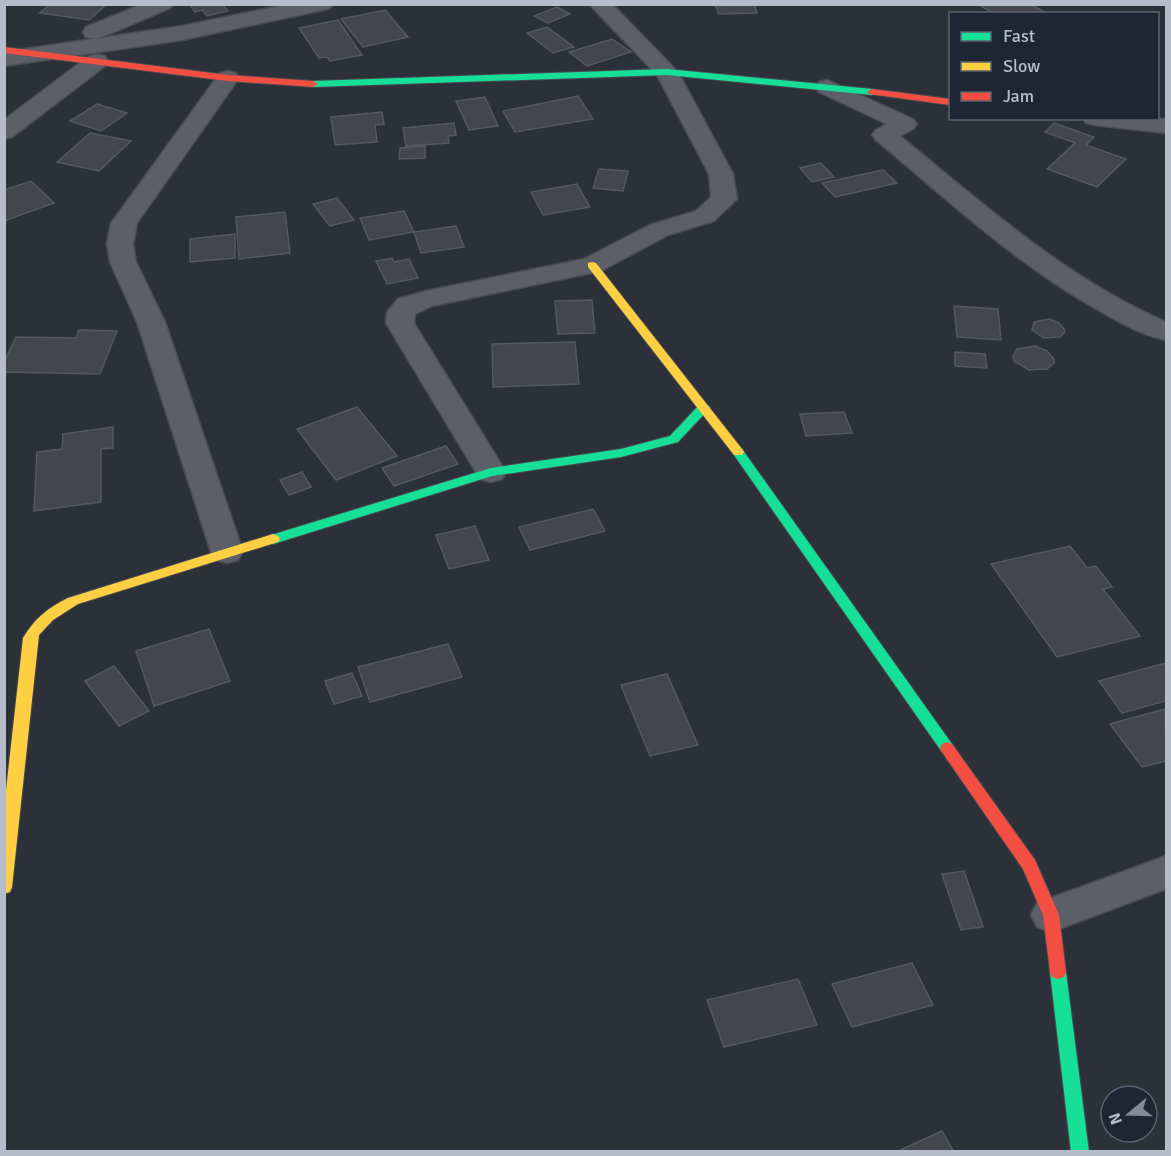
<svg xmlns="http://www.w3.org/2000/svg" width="1171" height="1156" font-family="Signika,sans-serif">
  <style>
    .building { fill: #43464e; stroke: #535861; stroke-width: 1.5 }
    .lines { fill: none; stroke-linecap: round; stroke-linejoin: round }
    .street-casing { stroke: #484b51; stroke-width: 3 }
    .fast-casing { stroke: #484b51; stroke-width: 2 }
    .slow-casing { stroke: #484b51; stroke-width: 2 }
    .jam-casing { stroke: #484b51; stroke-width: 2 }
    .street { fill: #5c5f67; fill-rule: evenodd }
    .fast { fill: #16e098; fill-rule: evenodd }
    .slow { fill: #ffcf43; fill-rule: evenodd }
    .jam { fill: #f24e42; fill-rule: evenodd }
  </style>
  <rect width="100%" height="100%" fill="#2c3039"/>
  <g class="building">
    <path d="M50 4H107L89 20 40 13Z"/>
    <path d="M189 4H222L228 11 207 16 202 10 195 12Z"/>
    <path d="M715 4H754L757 13 719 14Z"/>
    <path d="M977 4H1029L1045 12 995 14Z"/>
    <path d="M557 7 570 14 548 23 534 16Z"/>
    <path d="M385 10 408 37 363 47 341 19Z"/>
    <path d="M338 20 362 55 330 61 327 57 319 58 299 28Z"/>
    <path d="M547 27 574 47 553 53 527 33Z"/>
    <path d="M612 39 631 52 587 66 569 52Z"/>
    <path d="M578 96 593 119 515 132 503 111Z"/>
    <path d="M485 97 498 126 469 130 456 101Z"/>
    <path d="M97 104 127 113 101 131 70 121Z"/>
    <path d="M382 112 384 124 375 125 377 142 335 145 331 117Z"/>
    <path d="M454 123 456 135 448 136 449 143 406 146 403 128Z"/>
    <path d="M1054 123 1094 137 1086 145 1126 159 1097 187 1047 169 1075 143 1045 132Z"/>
    <path d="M90 133 131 141 99 171 57 162Z"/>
    <path d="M425 146V158L399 159 400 148Z"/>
    <path d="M821 163 834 177 812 182 800 168Z"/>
    <path d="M599 169 628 171 623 191 593 188Z"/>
    <path d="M883 170 897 183 835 197 822 183Z"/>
    <path d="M31 181 54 203 4 221V190Z"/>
    <path d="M577 184 590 207 543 215 531 192Z"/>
    <path d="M337 198 354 220 330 226 313 204Z"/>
    <path d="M404 211 414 232 369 240 360 218Z"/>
    <path d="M285 212 290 253 239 259 236 217Z"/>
    <path d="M456 226 464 247 421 253 414 232Z"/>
    <path d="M235 234V258L190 262V239Z"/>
    <path d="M392 258 394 262 409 259 418 278 387 284 376 261Z"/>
    <path d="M592 300 595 333 558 334 555 301Z"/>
    <path d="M954 306 998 309 1001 340 957 337Z"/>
    <path d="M1049 319 1059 323 1064 329 1065 332 1060 337 1044 338 1032 330 1034 322Z"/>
    <path d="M79 330 117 331 100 374 4 372V362L16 337 76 338Z"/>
    <path d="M575 342 579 384 493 387 492 344Z"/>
    <path d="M1035 346 1047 351 1054 359V363L1047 369 1029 370 1014 361 1013 357 1017 349Z"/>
    <path d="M955 352 985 354 987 368 955 366Z"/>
    <path d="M357 407 397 456 336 480 297 429Z"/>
    <path d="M844 412 852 433 806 436 800 414Z"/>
    <path d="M113 427V448L101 449V502L34 511 37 452 62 449 63 434Z"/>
    <path d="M446 446 458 464 394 486 382 468Z"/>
    <path d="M302 472 311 487 289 495 280 480Z"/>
    <path d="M593 509 605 531 530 550 519 527Z"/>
    <path d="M475 526 489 560 449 569 436 535Z"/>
    <path d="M1070 546 1087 568 1096 566 1112 587 1103 589 1140 636 1057 657 991 564Z"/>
    <path d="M209 629 230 681 154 706 136 651Z"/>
    <path d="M448 644 462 677 370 702 358 667Z"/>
    <path d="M1166 663V701L1122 713 1099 681Z"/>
    <path d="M114 666 149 711 119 726 85 681Z"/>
    <path d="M352 673 362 696 334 704 325 681Z"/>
    <path d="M667 674 698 745 650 756 621 685Z"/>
    <path d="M1165 709 1166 761 1142 767 1110 724Z"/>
    <path d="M964 871 983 927 961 930 942 874Z"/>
    <path d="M912 963 933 1005 852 1027 832 984Z"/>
    <path d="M798 979 817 1025 724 1047 707 1000Z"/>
    <path d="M942 1131 954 1152H896Z"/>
  </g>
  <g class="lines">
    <defs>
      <g id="street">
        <path d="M143 4H173L170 8 102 37 94 39 86 37 83 32 86 27Z"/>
        <path d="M289 4H333L330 8 323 10 182 40 4 66V52L182 26Z"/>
        <path d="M589 4H612L678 72 733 174 737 199 714 221 668 235 601 271 432 306 415 314 414 323 506 472 502 479 491 482 480 479 386 323 387 312 398 299 426 291 584 259 650 225 696 211 711 197 709 174 657 75Z"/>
        <path d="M97 54 105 56 108 61 105 66 12 137 4 139V120L89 56Z"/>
        <path d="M228 71 236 73 239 78 137 223 133 244 136 262 165 322 243 552 238 560 227 563 216 560 211 552 137 322 110 262 107 244 111 223 115 218 220 73Z"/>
        <path d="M827 80 913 119 917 124 913 129 900 136C985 205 1065 278 1166 322V340C1144 336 1120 323 1100 311 1017 265 948 200 876 140L872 135 876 130 887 124 819 92 816 87 819 82Z"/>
        <path d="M1083 118 1166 119V133L1094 125 1086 123Z"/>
        <path d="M1166 856V889L1051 932 1037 927 1031 915 1037 903Z"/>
      </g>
      <g id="fast">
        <path d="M667 69 872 89 877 92 872 95 667 75 313 87 308 84 313 81Z"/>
        <path d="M704 403 710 407 708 410 678 442 621 457 492 476 273 544 266 539 268 536 491 468 621 449 670 436 700 404Z"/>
        <path d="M738 448 742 449 952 744 954 748 952 752 947 754 942 752 734 455 732 452Z"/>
        <path d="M1058 965 1064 967 1066 972 1089 1152H1071L1050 972 1052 967Z"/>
      </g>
      <g id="slow">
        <path d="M592 262 596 263 742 449 744 452 742 455H734L588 267V263Z"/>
        <path d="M273 534 278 536 280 539 278 542 78 604 53 620 39 635 12 887 10 892 4 894V808L23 638C34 619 49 607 68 598Z"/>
      </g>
      <g id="jam">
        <path d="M4 47 228 75 313 81 318 84 313 87 228 81 4 53Z"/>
        <path d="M872 89 950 99V105L869 94 867 92Z"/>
        <path d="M947 742 952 744 1035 860 1059 915 1066 972 1064 977 1058 979 1052 977 1050 972 1043 915 1023 869 942 752 940 748 942 744Z"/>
      </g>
    </defs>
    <use href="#street" class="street-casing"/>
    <use href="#fast" class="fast-casing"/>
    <use href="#slow" class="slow-casing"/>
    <use href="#jam" class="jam-casing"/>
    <use href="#street" class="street"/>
    <use href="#fast" class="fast"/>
    <use href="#slow" class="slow"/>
    <use href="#jam" class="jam"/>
  </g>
  <rect width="1171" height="1156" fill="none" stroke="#b6bcc9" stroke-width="12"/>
  <rect x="949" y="12" width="210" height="108" fill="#1e2634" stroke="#5b6270" stroke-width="1.5"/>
  <rect x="961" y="32" width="30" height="9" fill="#16e098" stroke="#5b6270" stroke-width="1.5"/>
  <text x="1003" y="42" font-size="18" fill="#b6bcc9">Fast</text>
  <rect x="961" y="62" width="30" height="9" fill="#ffcf43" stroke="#5b6270" stroke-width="1.5"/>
  <text x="1003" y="72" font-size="18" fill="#b6bcc9">Slow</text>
  <rect x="961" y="92" width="30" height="9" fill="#f24e42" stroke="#5b6270" stroke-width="1.5"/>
  <text x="1003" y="102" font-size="18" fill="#b6bcc9">Jam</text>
  <g transform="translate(1129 1114) rotate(251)"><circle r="28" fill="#1e2634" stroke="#5b6270" stroke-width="1.5"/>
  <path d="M0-4.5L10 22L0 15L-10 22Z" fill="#868b97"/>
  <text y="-9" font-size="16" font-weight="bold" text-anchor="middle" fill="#b6bcc9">N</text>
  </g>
</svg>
